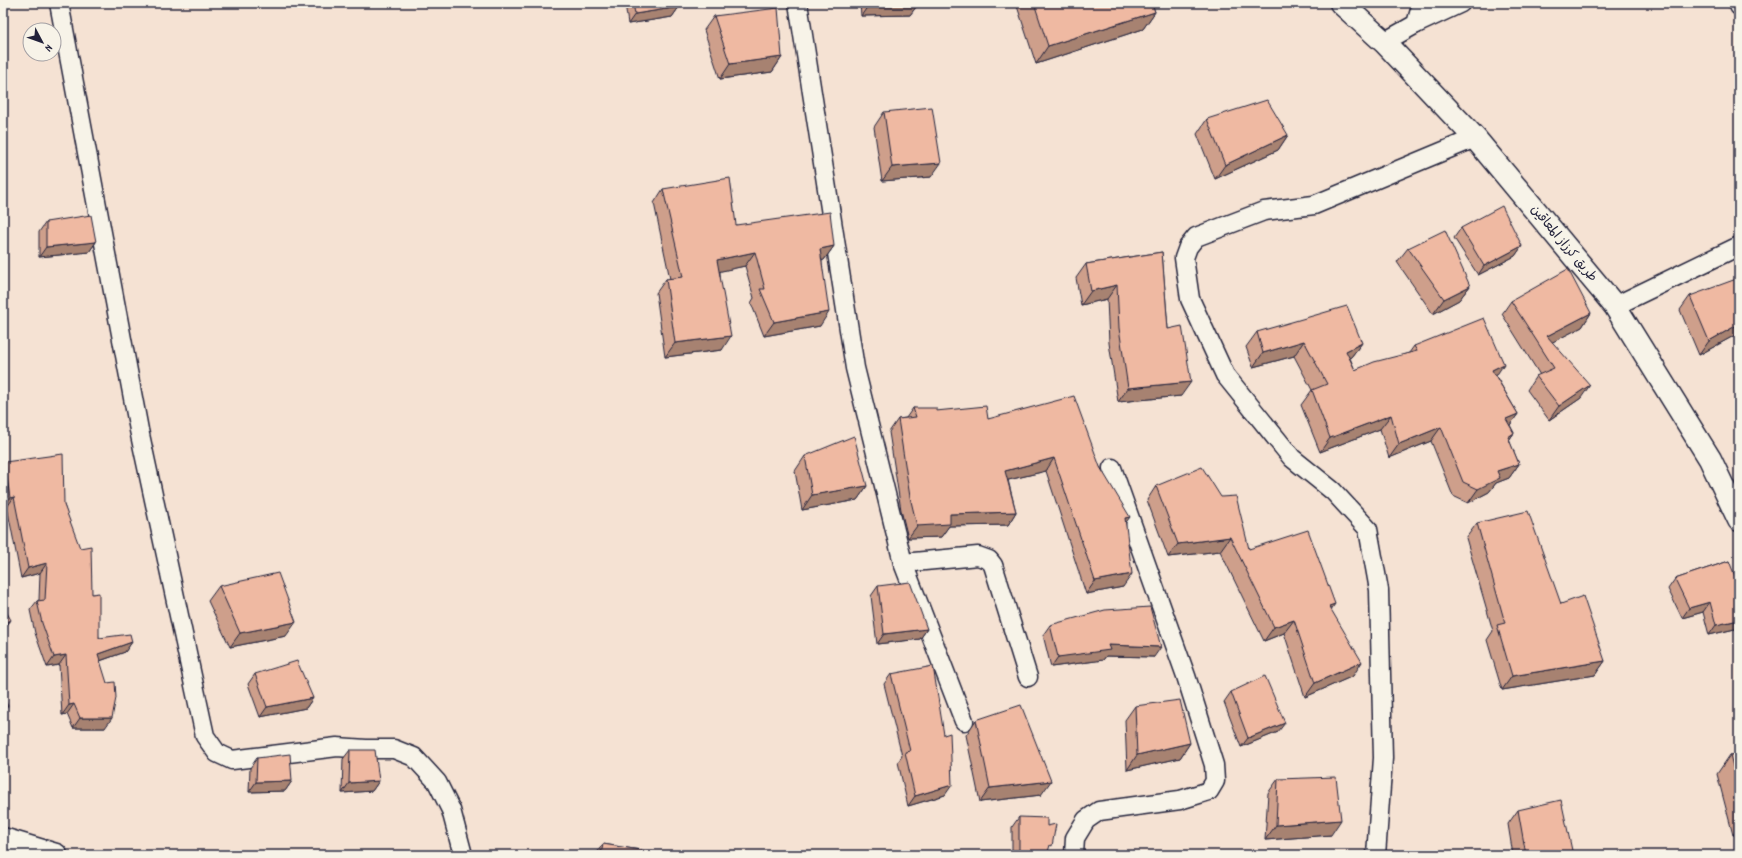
<svg xmlns="http://www.w3.org/2000/svg" width="1742" height="858" font-family="Dekko,'Playpen Sans Arabic',sans-serif">
  <style>
    .lines { fill: none; stroke-linecap: round; stroke-linejoin: round }
    .street-casing { stroke: #22223b; stroke-width: 21 }
    .secondary-casing { stroke: #22223b; stroke-width: 25 }
    .street { stroke: #f7f3e8; stroke-width: 18 }
    .secondary { stroke: #f7f3e8; stroke-width: 22 }
    .wall { fill: #ce9f8b; stroke: #22223b }
    .shaded-wall { fill: #a78271; stroke: #22223b }
    .building { fill: #efb9a2; stroke: #22223b }
    .labels { text-anchor: middle; dominant-baseline: central; stroke-width: 4; stroke-linejoin: round; paint-order: stroke }
    .street-label { font-size: 13px; fill: #22223b; stroke: #f7f3e8 }
  </style>
  <rect width="100%" height="100%" fill="#f5e2d3"/>
  <filter id="ink" filterUnits="userSpaceOnUse"><feTurbulence type="fractalNoise" baseFrequency=".025" numOctaves="2"/><feDisplacementMap in="SourceGraphic" scale="8" xChannelSelector="R" yChannelSelector="G"/><feConvolveMatrix kernelMatrix="1 2 1 2 8 2 1 2 1" color-interpolation-filters="sRGB"/></filter>
  <g filter="url(#ink)">
    <g class="lines">
      <defs>
        <g id="street">
          <path d="M59 3 139 430 205 736 217 753 232 760 337 747 366 749H394L414 757 437 782 451 810 463 855"/>
          <path d="M798 3 855 368 903 563 964 721"/>
          <path d="M1738 3 1739 6"/>
          <path d="M1416 24 1461 3"/>
          <path d="M1384 42 1416 24 1422 3"/>
          <path d="M1615 306 1739 246"/>
          <path d="M903 563 978 556 989 560 993 565 1028 677"/>
          <path d="M1074 855 1075 838 1086 820 1099 811 1180 800 1209 791 1215 781 1214 765 1186 676 1112 468"/>
          <path d="M1376 855 1383 758 1379 590 1368 529 1333 491 1292 458 1225 375 1190 299 1184 258 1188 247 1196 237 1264 211 1314 205 1475 138"/>
        </g>
        <g id="secondary">
          <path d="M1341 3 1384 42 1475 138 1615 306 1710 459 1739 520"/>
          <path d="M3 839 56 855"/>
        </g>
      </defs>
      <use href="#street" class="street-casing"/>
      <use href="#secondary" class="secondary-casing"/>
      <use href="#street" class="street"/>
      <use href="#secondary" class="secondary"/>
    </g>
    <g class="wall">
      <path d="M625 3H678L679 7 672 17 628 24Z"/>
      <path d="M860 3H919L910 15 861 16Z"/>
      <path d="M1016 3H1152L1155 12 1143 29 1036 64Z"/>
      <path d="M714 16 782 57 772 72 720 79 704 30Z"/>
      <path d="M884 112 931 177 882 181 874 127Z"/>
      <path d="M1207 119 1288 135 1278 150 1215 179 1197 134Z"/>
      <path d="M663 189 736 225 834 246 824 260H822L820 326 764 336 751 303 754 298 745 266 720 271 722 350 665 357 656 293 666 279H670L654 203Z"/>
      <path d="M46 222 96 242 89 252 39 257V232Z"/>
      <path d="M1461 228 1522 246 1515 256 1478 275 1454 238Z"/>
      <path d="M1408 248 1470 286 1459 300 1433 314 1397 262Z"/>
      <path d="M1162 252 1168 329 1181 396 1118 402 1109 343 1107 299 1081 305 1076 278 1086 264Z"/>
      <path d="M1690 296 1739 333 1699 355 1680 310Z"/>
      <path d="M1511 301 1591 313 1582 327 1552 342 1581 398 1549 420 1527 390 1536 376 1540 375 1502 314Z"/>
      <path d="M1257 332 1362 343 1351 357 1350 358 1355 370 1409 353 1414 346 1496 376 1518 414 1510 425 1514 433 1509 440 1519 464 1509 478 1496 483 1489 492 1468 503 1453 496 1431 441 1389 458 1380 429 1320 452 1301 405 1312 390 1294 356 1253 367 1246 347Z"/>
      <path d="M913 408 988 419 1100 467 1126 522 1123 587 1086 594 1046 471 1008 480 1016 512 1008 525 949 526 941 537 908 538 901 510 889 432 898 419 906 418Z"/>
      <path d="M805 456 867 486 857 500 802 510 795 471Z"/>
      <path d="M5 462 64 505 92 594 99 638 132 642 125 652 100 661 105 728H73L67 714 62 715 59 665 47 667 35 633 30 610 37 601 39 600 40 573 21 578 7 507 3 508V465Z"/>
      <path d="M1156 486 1249 549 1331 610 1353 676 1305 697 1284 633 1264 641 1220 551 1168 557 1147 500Z"/>
      <path d="M1477 523 1561 604 1605 661 1595 675 1502 690 1487 640 1493 631 1466 538Z"/>
      <path d="M1729 561 1739 628 1709 635 1703 612 1682 618 1668 589 1675 579Z"/>
      <path d="M219 586 286 636 230 647 208 601Z"/>
      <path d="M878 586 927 629 920 639 877 644 871 596Z"/>
      <path d="M1050 625 1154 657 1106 656 1103 660 1051 667 1043 635Z"/>
      <path d="M255 674 313 698 306 708 260 717 248 684Z"/>
      <path d="M891 674 945 795 908 806 898 762 902 756 884 684Z"/>
      <path d="M1231 692 1278 732 1241 747 1224 702Z"/>
      <path d="M1135 706 1190 743 1180 758 1127 770 1125 720Z"/>
      <path d="M976 720 1041 795 980 802 966 735Z"/>
      <path d="M350 750 379 781 372 791 342 793 343 759Z"/>
      <path d="M1739 754V834L1733 835 1717 774 1730 755Z"/>
      <path d="M257 758 292 781 285 791 249 792 250 768Z"/>
      <path d="M1278 779 1331 835 1265 840 1268 793Z"/>
      <path d="M1518 810 1573 855H1513L1508 824Z"/>
      <path d="M1019 817 1047 855H1012V827Z"/>
      <path d="M603 844 671 855H595Z"/>
    </g>
    <g class="shaded-wall">
      <path d="M870 3H919L910 15 861 16Z"/>
      <path d="M679 7 672 17 628 24 635 14Z"/>
      <path d="M1155 12 1143 29 1036 64 1048 46Z"/>
      <path d="M782 57 772 72 720 79 730 64Z"/>
      <path d="M1288 135 1278 150 1215 179 1225 165Z"/>
      <path d="M941 163 931 177 882 181 892 167Z"/>
      <path d="M96 242 89 252 39 257 46 247Z"/>
      <path d="M834 246 824 260 810 263 820 249Z"/>
      <path d="M1522 246 1515 256 1478 275 1484 266Z"/>
      <path d="M755 252 745 266 708 274 717 260Z"/>
      <path d="M1117 285 1107 299 1081 305 1091 291Z"/>
      <path d="M1470 286 1459 300 1433 314 1444 299Z"/>
      <path d="M829 312 820 326 764 336 774 322Z"/>
      <path d="M1591 313 1582 327 1541 348 1547 336Z"/>
      <path d="M1739 324V333L1699 355 1709 341Z"/>
      <path d="M731 336 722 350 665 357 675 343Z"/>
      <path d="M1304 341 1294 356 1253 367 1263 353Z"/>
      <path d="M1362 343 1351 357 1336 365 1346 351Z"/>
      <path d="M1504 364 1494 379 1492 370Z"/>
      <path d="M1191 382 1181 396 1118 402 1128 388Z"/>
      <path d="M1590 385 1581 398 1549 420 1559 406Z"/>
      <path d="M1518 414 1507 429 1506 419Z"/>
      <path d="M1391 415 1380 429 1320 452 1330 438Z"/>
      <path d="M1441 427 1431 441 1389 458 1399 444Z"/>
      <path d="M1514 433 1504 447 1508 437Z"/>
      <path d="M1054 458 1046 471 996 483 1005 471Z"/>
      <path d="M1519 464 1509 478 1496 483 1489 492 1468 503 1478 489 1497 471Z"/>
      <path d="M867 486 857 500 802 510 812 495Z"/>
      <path d="M14 497 7 507 3 508 10 498Z"/>
      <path d="M1016 512 1008 525 949 526 941 537 908 538 917 526 950 514Z"/>
      <path d="M1130 517 1121 529 1125 518Z"/>
      <path d="M1230 537 1220 551 1168 557 1178 544Z"/>
      <path d="M47 563 40 573 21 578 28 568Z"/>
      <path d="M1132 574 1123 587 1086 594 1095 581Z"/>
      <path d="M1710 602 1703 612 1682 618 1689 608Z"/>
      <path d="M1335 604 1326 617 1329 606Z"/>
      <path d="M11 620 3 631V624Z"/>
      <path d="M1294 620 1284 633 1264 641 1274 627Z"/>
      <path d="M1739 620V628L1709 635 1716 625Z"/>
      <path d="M296 622 286 636 230 647 240 633Z"/>
      <path d="M927 629 920 639 877 644 884 634Z"/>
      <path d="M132 642 125 652 91 664 98 654Z"/>
      <path d="M1108 645 1161 647 1154 657 1106 656 1103 660 1051 667 1058 657Z"/>
      <path d="M66 655 59 665 47 667 54 657Z"/>
      <path d="M1605 661 1595 675 1502 690 1512 676Z"/>
      <path d="M1362 662 1353 676 1305 697 1315 683Z"/>
      <path d="M313 698 306 708 260 717 267 707Z"/>
      <path d="M74 704 67 714 62 715 69 705Z"/>
      <path d="M8 706 3 713V709Z"/>
      <path d="M80 718H112L105 728H73Z"/>
      <path d="M1285 723 1278 732 1241 747 1248 738Z"/>
      <path d="M1190 743 1180 758 1127 770 1137 755Z"/>
      <path d="M292 781 285 791 249 792 256 782Z"/>
      <path d="M379 781 372 791 342 793 349 783Z"/>
      <path d="M1051 781 1041 795 980 802 990 788Z"/>
      <path d="M952 785 945 795 908 806 915 796Z"/>
      <path d="M1341 820 1331 835 1265 840 1276 825Z"/>
      <path d="M1739 826V834L1733 835Z"/>
    </g>
    <g class="building">
      <path d="M633 3H678L679 7 635 14Z"/>
      <path d="M1034 3H1152L1155 12 1048 46Z"/>
      <path d="M778 8 782 57 730 64 714 16Z"/>
      <path d="M1267 100 1288 135 1225 165 1207 119Z"/>
      <path d="M932 107 941 163 892 167 884 112Z"/>
      <path d="M730 178 736 225 830 212 834 246 820 249 829 312 774 322 760 289H765L755 252 717 260 731 336 675 343 666 279 683 277 663 189Z"/>
      <path d="M1502 206 1522 246 1484 266 1461 228Z"/>
      <path d="M91 215 96 242 46 247V222Z"/>
      <path d="M1445 230 1470 286 1444 299 1408 248Z"/>
      <path d="M1162 252 1168 329 1182 326 1191 382 1128 388 1119 328 1117 285 1091 291 1086 264Z"/>
      <path d="M1568 269 1591 313 1547 336 1590 385 1559 406 1536 376 1554 368 1511 301Z"/>
      <path d="M1739 278V324L1709 341 1690 296Z"/>
      <path d="M1347 306 1362 343 1346 351 1355 370 1374 362 1417 351 1414 346 1484 318 1504 364 1492 370 1518 414 1506 419 1514 433 1508 437 1519 464 1497 471 1500 478 1478 489 1463 482 1441 427 1399 444 1391 415 1330 438 1312 390 1327 384 1304 341 1263 353 1257 332Z"/>
      <path d="M1074 396 1100 467 1130 517 1125 518 1132 574 1095 581 1054 458 1005 471 1016 512 950 514V524L917 526 910 497 898 419 916 417 913 408H936V411L986 406 988 419Z"/>
      <path d="M854 436 867 486 812 495 805 456Z"/>
      <path d="M63 454 64 505 80 548 91 546 92 594 99 593V638L130 634 132 642 98 654 107 683 115 682 116 698 112 718H80L74 704 69 705 66 655 54 657 42 623 37 601 45 600 47 563 28 568 14 497 10 498 5 462Z"/>
      <path d="M1202 467 1221 497 1236 496 1249 549 1308 530 1335 604 1329 606 1362 662 1315 683 1294 620 1274 627 1230 537 1178 544 1156 486Z"/>
      <path d="M1528 511 1561 604 1583 596 1605 661 1512 676 1497 625 1505 623 1477 523Z"/>
      <path d="M1729 561 1739 586V620L1716 625 1710 602 1689 608 1675 579Z"/>
      <path d="M278 573 296 622 240 633 219 586Z"/>
      <path d="M910 582 927 629 884 634 878 586Z"/>
      <path d="M3 606 11 620 3 624Z"/>
      <path d="M1150 607 1161 647 1108 645 1110 650 1058 657 1050 625 1105 610Z"/>
      <path d="M297 661 313 698 267 707 255 674Z"/>
      <path d="M933 666 944 735 950 733 952 785 915 796 905 752 910 751 891 674Z"/>
      <path d="M1265 676 1285 723 1248 738 1231 692Z"/>
      <path d="M3 697 8 706 3 709Z"/>
      <path d="M1180 700 1190 743 1137 755 1135 706Z"/>
      <path d="M1021 705 1051 781 990 788 976 720Z"/>
      <path d="M350 750H375L379 781 349 783Z"/>
      <path d="M290 754 292 781 256 782 257 758Z"/>
      <path d="M1739 754V790L1730 755Z"/>
      <path d="M1336 777 1341 820 1276 825 1278 779Z"/>
      <path d="M1561 800 1573 855H1526L1518 810Z"/>
      <path d="M1019 817 1047 818V826L1056 824 1052 846 1050 845 1047 855H1019Z"/>
      <path d="M603 844 671 855H601Z"/>
    </g>
  </g>
  <g class="labels">
    <g class="street-label">
      <text transform="translate(1563 244) rotate(50)">طريق كرزاز المعاقين</text>
    </g>
  </g>
  <rect width="1742" height="858" fill="none" stroke="#f7f3e8" stroke-width="16"/>
  <rect x="8" y="8" width="1726" height="842" fill="none" stroke="#22223b" stroke-width="1.5" filter="url(#ink)"/>
  <g transform="translate(42 42) rotate(131)"><circle r="19" fill="#f7f3e8" stroke="#a29fa3"/>
  <path d="M0-3L7 15L0 10L-7 15Z" fill="#22223b"/>
  <text y="-6" font-size="11" font-weight="bold" text-anchor="middle" fill="#22223b">N</text>
  </g>
</svg>
